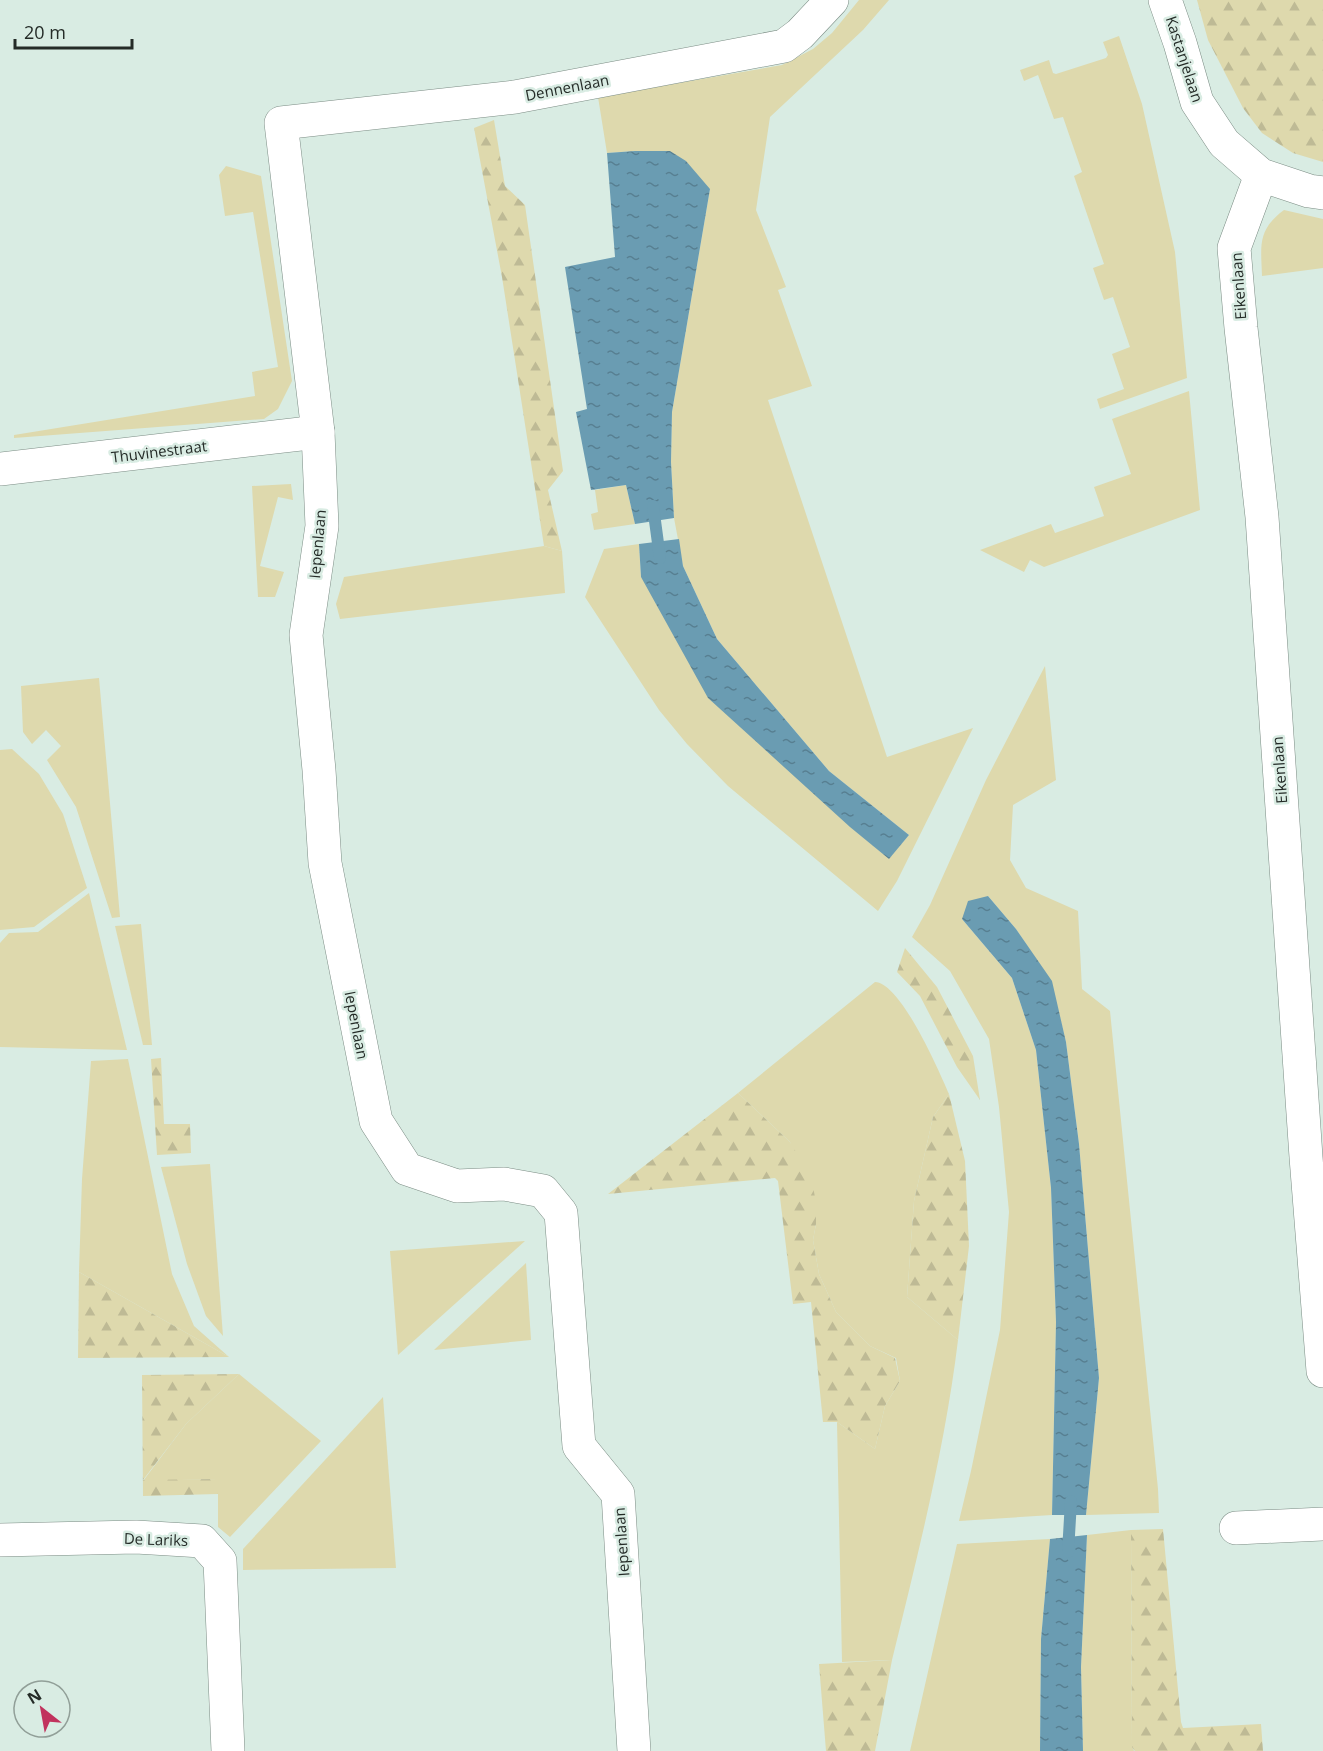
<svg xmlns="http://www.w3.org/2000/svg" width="1323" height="1751" font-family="'Open Sans',sans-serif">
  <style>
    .green { fill: #ded9ad }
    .forest { fill: url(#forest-firs) }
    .water { fill: url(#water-ripples) }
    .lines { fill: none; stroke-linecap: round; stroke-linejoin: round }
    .stream { stroke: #6a9cb2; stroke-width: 12 }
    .minor-casing { stroke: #7b8c84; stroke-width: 34 }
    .minor { stroke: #fff; stroke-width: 33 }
    .labels { text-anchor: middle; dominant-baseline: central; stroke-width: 5; stroke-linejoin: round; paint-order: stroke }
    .street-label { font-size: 15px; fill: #242b27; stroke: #d9ece3 }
  </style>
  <defs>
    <pattern id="forest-firs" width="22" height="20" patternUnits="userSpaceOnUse" patternTransform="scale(1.5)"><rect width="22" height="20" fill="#ded9ad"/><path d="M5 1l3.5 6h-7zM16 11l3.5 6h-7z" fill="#beba95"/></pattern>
    <pattern id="water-ripples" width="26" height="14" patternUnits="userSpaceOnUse" patternTransform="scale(1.5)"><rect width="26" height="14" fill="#6a9cb2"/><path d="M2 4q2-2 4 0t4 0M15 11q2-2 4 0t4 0" fill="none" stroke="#577f91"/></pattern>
  </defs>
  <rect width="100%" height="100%" fill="#d9ece3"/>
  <g class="green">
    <path d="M859 0H889L863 30 770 117 756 210 786 287 778 290 812 386 768 400 887 757 973 728 897 881 878 911 728 786 687 744 659 710 585 597 604 549 639 544 641 577 889 858 909 835 829 771 717 639 683 566 674 518 671 462 672 412 710 189 635 151 607 153 598 97 782 65 813 49 832 33Z"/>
    <path d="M1119 36 1142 104 1175 252 1187 378 1100 409 1097 399 1124 389 1112 354 1130 347 1113 297 1104 300 1093 268 1104 264 1074 176 1082 172 1063 117 1054 119 1038 75 1024 81 1020 70 1049 60 1053 73 1056 74 1106 58 1108 55 1103 42Z"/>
    <path d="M226 166 261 176 292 381 278 409 264 419 14 438V435L255 396 252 372 278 367 253 212 225 216 219 175Z"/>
    <path d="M1284 210 1323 219V268L1262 276C1261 246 1257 230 1284 210Z"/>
    <path d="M1189 391 1200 510 1044 567 1030 560 1024 572 980 550 1051 524 1055 533 1104 516 1094 487 1131 474 1112 419Z"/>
    <path d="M291 484 293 500 278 497 260 566 284 572 275 597H258L252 486Z"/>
    <path d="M626 485 635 524 594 530 591 514 598 512 595 490Z"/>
    <path d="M544 546 562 551 565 593 340 619 336 604 344 577Z"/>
    <path d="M1045 666 1056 780 1013 805 1010 860 1026 888 1078 911 1082 989 1110 1011 1158 1489 1159 1513 1086 1515 1099 1378 1079 1144 1066 1042 1051 981 1016 929 988 896 962 919 1012 978 1036 1050 1051 1188 1056 1322 1052 1515 959 1521 971 1471 1000 1330 1009 1212 999 1107 989 1039 950 971 912 937 930 905 986 780Z"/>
    <path d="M99 678 120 917 112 918 76 807 47 760 61 746 46 730 32 744 23 732 21 686Z"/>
    <path d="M12 749 39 774 63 814 87 888 34 927 0 930V750Z"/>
    <path d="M89 893 127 1050 0 1047V943L9 933 38 932Z"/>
    <path d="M141 924 152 1045H143L115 926Z"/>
    <path d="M875 982C901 983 939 1071 949 1094L933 1117 914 1201 907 1297 958 1340C945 1448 918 1554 892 1660L842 1662 837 1422 875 1449 885 1406 900 1381 896 1358 870 1346 836 1312 819 1274 813 1240 816 1224 790 1142 738 1093Z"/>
    <path d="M128 1059 172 1274 194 1326 229 1357 79 1272 82 1179 91 1061Z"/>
    <path d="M210 1164 223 1336 206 1316 187 1264 161 1167Z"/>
    <path d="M525 1241 398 1355 390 1251Z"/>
    <path d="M526 1263 531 1340 434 1350Z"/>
    <path d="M239 1374 321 1441 230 1537 218 1527V1479L143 1481 186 1424Z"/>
    <path d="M383 1397 396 1568 243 1570V1549Z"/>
    <path d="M1131 1530 1132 1746 1134 1751H1083L1081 1667 1087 1535Z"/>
    <path d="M1050 1539 1041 1639 1040 1751H910L957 1544Z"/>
  </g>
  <g class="forest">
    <path d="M1197 0H1323V162L1293 153 1262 133 1243 108 1208 40Z"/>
    <path d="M494 120 505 186 525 205 563 471 548 490 562 551 544 546 502 277 474 128Z"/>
    <path d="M905 948 937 987 973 1056 980 1100 957 1067 920 996 897 972Z"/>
    <path d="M161 1058 164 1124H190L191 1153 157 1155 151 1059Z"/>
    <path d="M738 1093 790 1142 811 1177 816 1202V1224L813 1240 819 1274 836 1312 870 1346 895 1358 900 1381 885 1406 875 1449 837 1422H823L811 1302 793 1304 778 1181 775 1178 608 1194Z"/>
    <path d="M949 1094 965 1161 969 1246 958 1340 907 1297 914 1201 933 1117Z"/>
    <path d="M79 1272 229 1357 78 1358Z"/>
    <path d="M239 1374 186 1424 143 1480 218 1479V1494L143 1496 142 1375Z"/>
    <path d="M1163 1529 1181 1722 1183 1728 1261 1724 1263 1751H1135L1132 1747 1131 1530Z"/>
    <path d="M892 1660 875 1751H826L819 1664Z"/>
  </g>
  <g class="water">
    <path d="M635 151H670L686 161 710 189 672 412 671 462 674 518 635 524 626 485 591 490 576 412 587 409 565 267 615 257 607 153Z"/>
    <path d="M679 539 683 566 717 639 829 771 909 835 889 859 850 827 708 698 641 577 639 544Z"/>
    <path d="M988 896 1016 929 1052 981 1066 1042 1079 1144 1099 1378 1086 1515H1052L1056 1322 1051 1188 1036 1050 1012 978 962 919 968 901Z"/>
    <path d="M1087 1535 1081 1667 1083 1751H1040L1041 1639 1050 1539Z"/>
  </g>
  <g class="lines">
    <g class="stream">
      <path d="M653 506 660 558"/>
      <path d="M1068 1552 1071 1501"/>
    </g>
    <defs>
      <g id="minor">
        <path d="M1165 0 1180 43 1197 102 1224 143 1261 175 1309 191 1323 193"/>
        <path d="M1261 175 1234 248 1241 328 1262 517 1306 1157 1323 1371"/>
        <path d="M0 469 318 432"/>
        <path d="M1236 1528 1323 1524"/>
        <path d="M0 1540 136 1537 202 1541 220 1561 228 1751"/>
        <path d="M634 1751 618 1494 579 1446 561 1213 543 1191 504 1184 457 1186 407 1169 376 1121 325 863 319 770 306 635 322 526 318 432 281 123 515 97 784 46 800 34 832 0"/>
      </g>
    </defs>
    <use href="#minor" class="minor-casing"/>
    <use href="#minor" class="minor"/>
  </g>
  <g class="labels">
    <g class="street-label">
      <text transform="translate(1185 59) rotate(72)">Kastanjelaan</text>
      <text transform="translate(567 87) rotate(-11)">Dennenlaan</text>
      <text transform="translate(1238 286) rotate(-94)">Eikenlaan</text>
      <text transform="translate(159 451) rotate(-7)">Thuvinestraat</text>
      <text transform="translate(317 544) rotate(-85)">Iepenlaan</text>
      <text transform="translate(1279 770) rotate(-94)">Eikenlaan</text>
      <text transform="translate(357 1025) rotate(79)">Iepenlaan</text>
      <text transform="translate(156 1539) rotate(2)">De Lariks</text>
      <text transform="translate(621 1542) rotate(-94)">Iepenlaan</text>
    </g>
  </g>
  <g transform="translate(42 1709) rotate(329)"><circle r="28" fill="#d9ece3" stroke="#919f98" stroke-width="1.5"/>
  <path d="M0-4.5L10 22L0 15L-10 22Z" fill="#c1325d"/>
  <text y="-9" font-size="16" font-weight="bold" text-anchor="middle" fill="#242b27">N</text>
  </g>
  <path d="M15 39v9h117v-9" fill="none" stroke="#242b27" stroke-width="3"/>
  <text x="24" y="39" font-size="18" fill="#242b27" stroke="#d9ece3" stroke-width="4.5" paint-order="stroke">20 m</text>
</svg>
